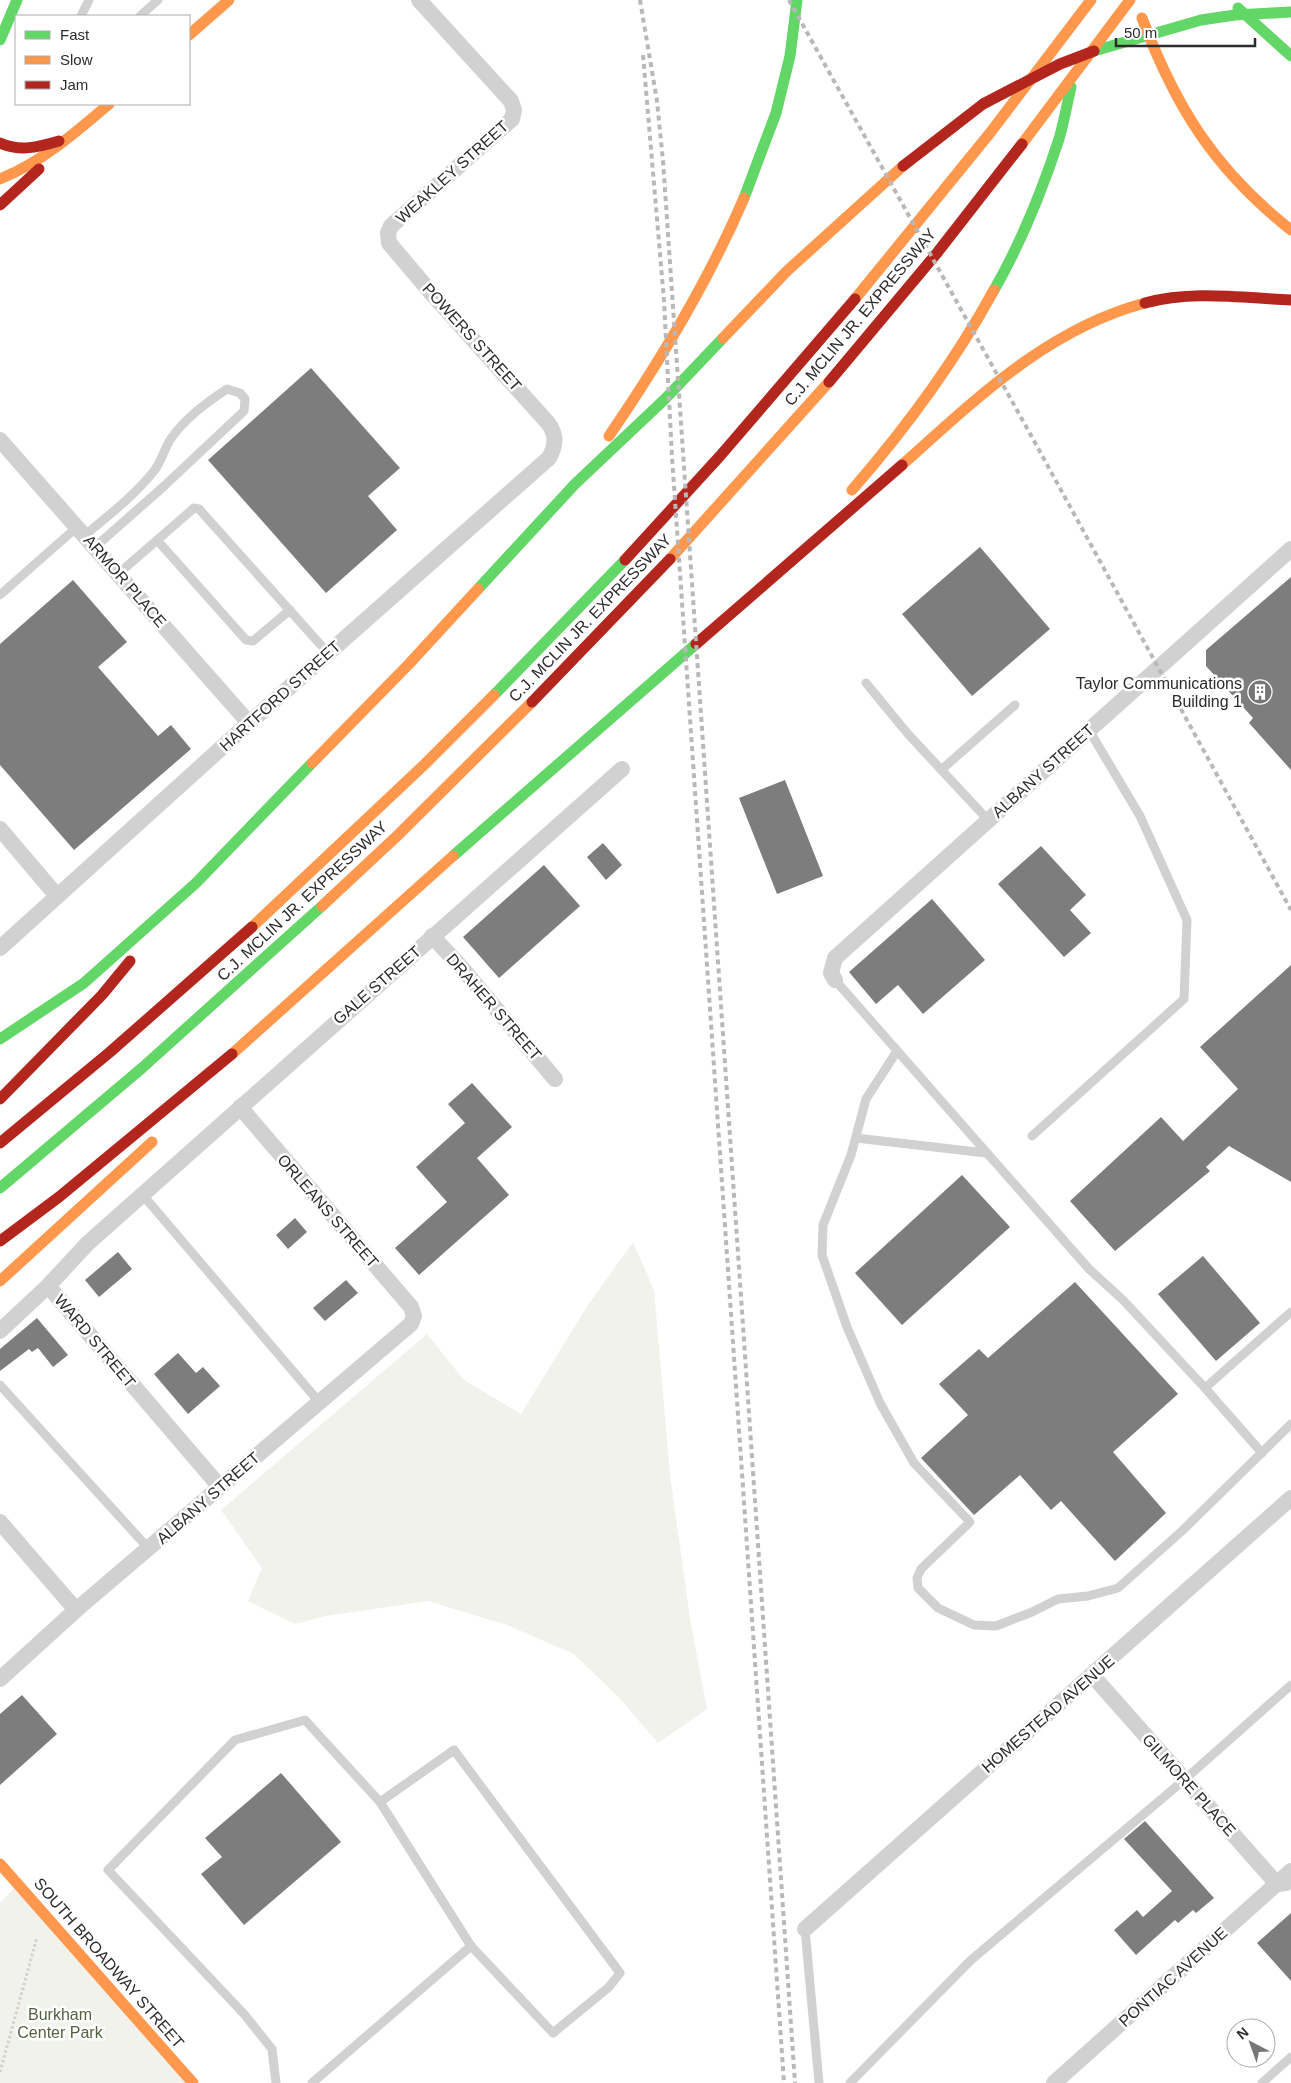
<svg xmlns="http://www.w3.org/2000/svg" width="1291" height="2083" font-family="Arial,sans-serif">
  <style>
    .green { fill: #f0f2eb }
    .building { fill: #7d7d7d }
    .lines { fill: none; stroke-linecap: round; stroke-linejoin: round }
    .path { stroke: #d1d1d1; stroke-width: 3; stroke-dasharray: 2.5 2.5; stroke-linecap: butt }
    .lane { stroke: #d1d1d1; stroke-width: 9 }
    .street { stroke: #d1d1d1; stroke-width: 16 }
    .fast { stroke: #63d668; stroke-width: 11 }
    .slow { stroke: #ff974d; stroke-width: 11 }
    .jam { stroke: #b3261e; stroke-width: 11 }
    .rail { stroke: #b8b8b8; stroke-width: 4; stroke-dasharray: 5 4; stroke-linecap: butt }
    .labels { text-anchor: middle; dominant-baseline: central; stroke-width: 5; stroke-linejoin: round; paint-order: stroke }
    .street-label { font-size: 16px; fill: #2c2c2c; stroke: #fff }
    .poi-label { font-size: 16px; fill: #2c2c2c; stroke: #fff; text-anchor: end }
    .park-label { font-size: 16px; fill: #53623e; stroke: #fff }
  </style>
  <rect width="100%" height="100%" fill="#fff"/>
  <g class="green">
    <path d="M633 1242 654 1290 670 1475 690 1619 707 1709 658 1743 622 1701 574 1654 507 1625 428 1601 326 1616 295 1624 248 1601 262 1568 221 1510 427 1334 464 1380 521 1414 586 1308Z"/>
    <path d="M18 1884 193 2083H0V1903Z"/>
  </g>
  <g class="building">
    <path d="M311 368 400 468 368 496 397 530 326 593 208 460Z"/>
    <path d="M980 547 1050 629 972 696 902 614Z"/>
    <path d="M1291 577V770L1249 723 1253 718 1206 666V650Z"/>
    <path d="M73 580 127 642 98 667 158 736 171 725 191 749 74 850 0 765V644Z"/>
    <path d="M785 780 823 876 777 894 739 798Z"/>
    <path d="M603 843 622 865 606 880 587 857Z"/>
    <path d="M1041 846 1086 895 1070 910 1091 933 1064 957 998 884Z"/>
    <path d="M544 865 580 906 499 978 463 937Z"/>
    <path d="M932 899 985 960 923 1014 898 985 876 1004 849 972Z"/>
    <path d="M1291 965V1182L1229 1146 1206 1167 1210 1171 1115 1251 1070 1201 1161 1117 1183 1141 1238 1089 1200 1047Z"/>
    <path d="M472 1083 512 1127 477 1158 509 1195 419 1275 395 1248 447 1202 416 1167 465 1123 448 1104Z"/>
    <path d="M962 1175 1010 1227 902 1325 855 1273Z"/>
    <path d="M295 1218 307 1232 288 1249 276 1235Z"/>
    <path d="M118 1252 132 1269 99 1297 85 1280Z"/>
    <path d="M1203 1256 1260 1323 1216 1361 1158 1294Z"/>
    <path d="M346 1280 358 1293 325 1321 313 1308Z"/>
    <path d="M1075 1282 1178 1394 1113 1452 1166 1513 1115 1561 1061 1501 1051 1510 1020 1475 974 1515 921 1458 968 1415 939 1384 979 1349 988 1358Z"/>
    <path d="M37 1318 68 1355 53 1367 38 1348 32 1352 29 1349 0 1371V1349Z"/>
    <path d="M178 1353 196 1373 203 1367 220 1386 188 1414 154 1374Z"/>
    <path d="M22 1695 57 1734 0 1785V1714Z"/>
    <path d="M281 1773 341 1842 244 1925 201 1874 222 1857 205 1838Z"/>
    <path d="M1145 1821 1214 1898 1196 1913 1193 1910 1178 1923 1175 1920 1136 1955 1114 1930 1137 1910 1143 1917 1172 1891 1124 1839Z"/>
    <path d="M1291 1913V1981L1257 1943Z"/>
  </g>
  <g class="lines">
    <path class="path" d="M0 2072 37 1937"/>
    <g class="lane">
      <path d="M81 16 89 0"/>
      <path d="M140 16 158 0"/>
      <path d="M84 536C109 515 134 496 154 471 161 462 164 450 170 440 184 419 206 403 227 389L240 393 245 399 244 411 162 488 95 547"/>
      <path d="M157 540 246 640 253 641 290 610"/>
      <path d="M118 574 194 508 199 509 328 653"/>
      <path d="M0 595 77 527"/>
      <path d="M866 683 908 734 988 820"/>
      <path d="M941 770 1015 705"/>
      <path d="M835 980 1089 1269 1123 1300 1205 1388 1291 1312"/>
      <path d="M897 1051 866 1099 851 1155 823 1225 822 1255 847 1327 880 1403 914 1463 970 1522 921 1569 917 1578 918 1588 938 1608 974 1625 996 1626 1032 1612 1058 1599 1088 1596 1118 1588 1183 1530 1291 1424"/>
      <path d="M1032 1136 1184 999 1187 920 1140 816 1089 730"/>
      <path d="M856 1138 986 1153"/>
      <path d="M142 1194 320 1403"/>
      <path d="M0 1385 149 1549"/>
      <path d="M1205 1388 1262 1453"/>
      <path d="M805 1929 819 2083"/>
      <path d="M276 2083 272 2049 244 2014 108 1870 235 1740 305 1720 380 1802 471 1946 553 2033 609 1987 620 1973 454 1750 380 1802"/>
      <path d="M312 2083 471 1946"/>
      <path d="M850 2083 971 1960 1184 1780 1291 1685"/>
      <path d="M1262 2083 1291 2057"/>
    </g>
    <g class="street">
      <path d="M0 440 249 723"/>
      <path d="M0 829 57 896"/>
      <path d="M432 936 461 967 555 1079"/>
      <path d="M0 948 249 723 549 458C556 445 557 435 548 423L433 295 389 243 388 233 391 226 512 119 514 110 511 101 419 0"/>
      <path d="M835 980 831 973 835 958 1291 549"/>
      <path d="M48 1286 220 1487"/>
      <path d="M0 1331 48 1286 88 1243 622 769"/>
      <path d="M0 1522 76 1610"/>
      <path d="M1092 1675 1277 1884 1286 1883"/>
      <path d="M0 1679 76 1610 411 1324 414 1316 411 1307 240 1107"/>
      <path d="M805 1929 1291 1498"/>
      <path d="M1054 2083 1291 1871"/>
    </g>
    <g class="fast">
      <path d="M1238 8 1291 56"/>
      <path d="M0 40 17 0"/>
      <path d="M1094 51 1201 20 1235 15 1291 12"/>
      <path d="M744 198 776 113 790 56 797 0"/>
      <path d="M994 290C1021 243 1042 191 1059 139 1064 122 1067 104 1071 87"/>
      <path d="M478 589 575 484 665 399 723 338"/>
      <path d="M494 695 625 560"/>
      <path d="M453 856 696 644"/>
      <path d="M0 1039 84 983 196 883 312 763"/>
      <path d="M0 1188 142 1068 322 906"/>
    </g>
    <g class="slow">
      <path d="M1142 18C1176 108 1215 170 1291 230"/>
      <path d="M189 35 229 0"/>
      <path d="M1022 144 1130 0"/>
      <path d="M0 179C42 162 75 133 109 104"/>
      <path d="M855 299 990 133 1091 0"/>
      <path d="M723 338 787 271 903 166"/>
      <path d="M609 436C661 360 708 282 744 198"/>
      <path d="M902 465C975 400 1047 329 1145 303"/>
      <path d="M852 490C906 428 954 363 994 290"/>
      <path d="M670 559 829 382"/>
      <path d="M312 763 408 665 478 589"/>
      <path d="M322 906 397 836 532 702"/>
      <path d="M252 927 425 764 494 695"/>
      <path d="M232 1054 453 856"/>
      <path d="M0 1281 152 1142"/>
      <path d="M0 1864 193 2083"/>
    </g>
    <g class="jam">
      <path d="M0 143C20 152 39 147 59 141"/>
      <path d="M903 166 983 104 1060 64 1094 51"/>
      <path d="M0 205 39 169"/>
      <path d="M1145 303C1192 290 1243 298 1291 300"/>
      <path d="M829 382 937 253 1022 144"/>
      <path d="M625 560 720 456 855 299"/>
      <path d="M696 644 902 465"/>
      <path d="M532 702 670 559"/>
      <path d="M0 1099 102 995 130 961"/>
      <path d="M0 1143 110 1052 252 927"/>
      <path d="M0 1241 59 1197 232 1054"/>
    </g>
    <g class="rail">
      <path d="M640 0 657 101 663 161 795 2083"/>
      <path d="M789 0 1033 439 1291 910"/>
      <path d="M643 55 664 301 672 457 784 2083"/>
    </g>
  </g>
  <defs>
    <symbol id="building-disc" viewBox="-11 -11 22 22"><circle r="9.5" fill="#767676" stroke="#fff"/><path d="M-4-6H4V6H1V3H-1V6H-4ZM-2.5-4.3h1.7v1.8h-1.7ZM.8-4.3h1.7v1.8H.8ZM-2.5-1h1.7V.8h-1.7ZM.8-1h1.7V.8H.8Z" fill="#fff"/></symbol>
  </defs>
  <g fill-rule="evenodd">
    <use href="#building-disc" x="1246" y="678" width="28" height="28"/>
  </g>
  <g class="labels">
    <g class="street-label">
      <text transform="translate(452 172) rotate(-42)">WEAKLEY STREET</text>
      <text transform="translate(860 317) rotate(-50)">C.J. MCLIN JR. EXPRESSWAY</text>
      <text transform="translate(472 337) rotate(48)">POWERS STREET</text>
      <text transform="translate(125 581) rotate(49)">ARMOR PLACE</text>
      <text transform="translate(590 618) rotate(-46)">C.J. MCLIN JR. EXPRESSWAY</text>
      <text transform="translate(280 696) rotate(-42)">HARTFORD STREET</text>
      <text transform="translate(1043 771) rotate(-42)">ALBANY STREET</text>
      <text transform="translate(302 901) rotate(-43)">C.J. MCLIN JR. EXPRESSWAY</text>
      <text transform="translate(377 985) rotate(-41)">GALE STREET</text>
      <text transform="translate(494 1007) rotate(49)">DRAHER STREET</text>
      <text transform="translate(328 1211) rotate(49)">ORLEANS STREET</text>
      <text transform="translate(95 1341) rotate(50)">WARD STREET</text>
      <text transform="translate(208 1498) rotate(-41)">ALBANY STREET</text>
      <text transform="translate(1048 1714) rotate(-41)">HOMESTEAD AVENUE</text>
      <text transform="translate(1189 1785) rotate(48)">GILMORE PLACE</text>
      <text transform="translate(109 1963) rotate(49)">SOUTH BROADWAY STREET</text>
      <text transform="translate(1173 1977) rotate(-42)">PONTIAC AVENUE</text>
    </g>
    <g class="poi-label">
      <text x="1242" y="683">Taylor Communications<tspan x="1242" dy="18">Building 1</tspan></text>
    </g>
    <g class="park-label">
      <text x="60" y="2014">Burkham<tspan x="60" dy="18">Center Park</tspan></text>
    </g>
  </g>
  <rect x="15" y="15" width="175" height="90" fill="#ffffff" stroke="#ababab"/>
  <rect x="25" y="31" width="25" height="8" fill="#63d668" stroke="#ababab"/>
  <text x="60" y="40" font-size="15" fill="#2c2c2c">Fast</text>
  <rect x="25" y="56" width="25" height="8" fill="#ff974d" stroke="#ababab"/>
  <text x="60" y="65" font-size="15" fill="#2c2c2c">Slow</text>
  <rect x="25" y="81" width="25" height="8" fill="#b3261e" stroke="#ababab"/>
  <text x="60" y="90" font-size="15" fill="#2c2c2c">Jam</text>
  <g transform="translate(1251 2043) rotate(319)"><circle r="24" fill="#ffffff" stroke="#ababab"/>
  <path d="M0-4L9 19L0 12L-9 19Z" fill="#767676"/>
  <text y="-8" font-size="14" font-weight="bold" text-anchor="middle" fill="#2c2c2c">N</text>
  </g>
  <path d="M1116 38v8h139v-8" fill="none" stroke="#2c2c2c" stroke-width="2.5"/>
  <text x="1124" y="38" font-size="15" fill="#2c2c2c" stroke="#ffffff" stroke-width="4" paint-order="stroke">50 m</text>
</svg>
